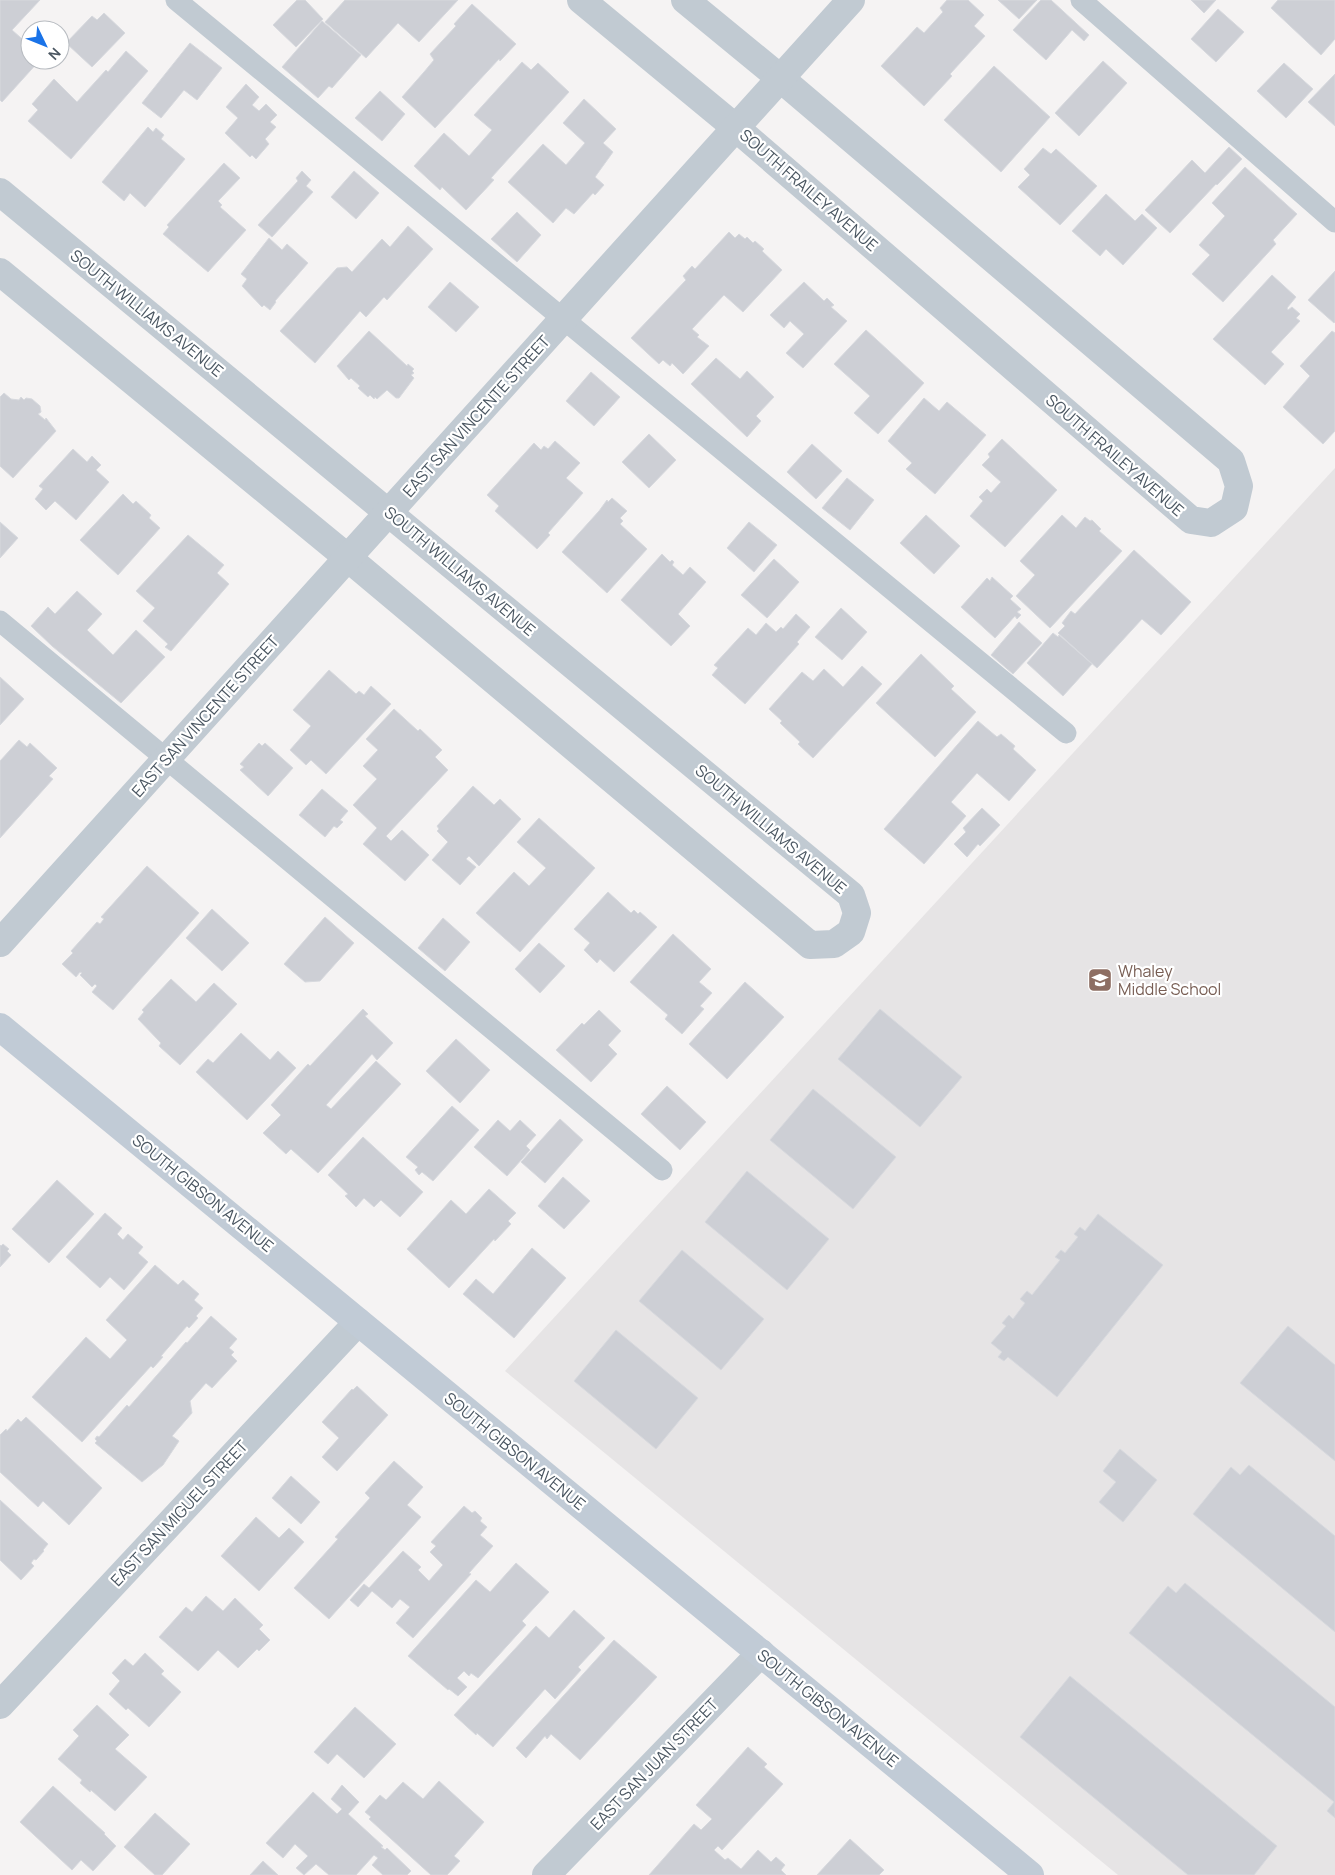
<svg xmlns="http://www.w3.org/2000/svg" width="1335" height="1875" font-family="Manrope,sans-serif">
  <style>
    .education { fill: #e6e4e5 }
    .building { fill: #cdcfd5; stroke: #d7d9de }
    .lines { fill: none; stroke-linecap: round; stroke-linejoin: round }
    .lane { stroke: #c1cad2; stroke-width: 21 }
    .street { stroke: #c1cad2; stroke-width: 28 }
    .secondary { stroke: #c1cbd6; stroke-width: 28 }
    .labels { text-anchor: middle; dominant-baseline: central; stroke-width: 4.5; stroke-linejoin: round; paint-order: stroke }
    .street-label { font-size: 16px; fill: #4a5661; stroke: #fff }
    .education-label { font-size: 16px; fill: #785e54; stroke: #fff; text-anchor: start }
  </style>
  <rect width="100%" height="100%" fill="#f5f3f3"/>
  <path class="education" d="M1335 468V1875H1118L505 1371Z"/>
  <g class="building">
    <path d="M0 0H40L12 30 30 46V60H40L2 102 0 100Z"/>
    <path d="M297 0H305L323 19 296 47 273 25Z"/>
    <path d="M345 0H458L419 42 398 23 366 58 325 22Z"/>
    <path d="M947 0H968L984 15 974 26 985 36 950 74 952 76 924 106 881 66 917 27 924 33 943 12 940 8Z"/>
    <path d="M998 0H1037L1019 19Z"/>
    <path d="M1041 0H1051L1089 35 1084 41 1072 30 1046 60 1013 30Z"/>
    <path d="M1191 0H1216L1204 13Z"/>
    <path d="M1278 0H1335V39L1321 55 1271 8Z"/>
    <path d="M472 4 516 44 500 61 499 59 435 128 402 97 424 72 434 60 430 54 456 26 454 24Z"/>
    <path d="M1218 9 1244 32 1216 62 1191 39Z"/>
    <path d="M104 13 125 33 92 67 66 43 92 16 97 20Z"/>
    <path d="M322 21 361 55 332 88 329 86 318 98 282 67Z"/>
    <path d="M190 43 222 68 197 100 184 90 161 118 142 103Z"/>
    <path d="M126 51 148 71 71 159 28 121 38 110 32 104 54 79 77 102 106 70 108 72Z"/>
    <path d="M1103 61 1127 83 1079 136 1055 113Z"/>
    <path d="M522 62 531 70 538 63 569 92 491 178 494 180 466 210 442 187 440 190 414 166 444 133 469 156 492 130 474 115Z"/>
    <path d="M1284 63 1313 89 1286 118 1257 91Z"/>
    <path d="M994 66 1050 117 1001 172 944 120Z"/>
    <path d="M1335 74V126L1308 102Z"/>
    <path d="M246 84 259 97 252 105 259 111 266 104 277 115 270 122 276 127 265 139 269 144 256 159 252 155 250 157 225 133 238 118 226 107Z"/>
    <path d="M380 91 405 114 382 141 355 118Z"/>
    <path d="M584 99 616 129 603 143 613 152 595 177 604 185 595 195 593 193 574 214 566 208 553 223 508 182 543 144 566 165 585 143 563 123Z"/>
    <path d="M148 127 153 132 156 128 164 135 161 139 185 159 145 207 130 193 124 201 102 182Z"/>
    <path d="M1229 147 1242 159 1217 185 1216 184 1170 233 1145 210 1192 160 1205 173Z"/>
    <path d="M1043 148 1051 154 1056 149 1097 186 1060 225 1018 187 1030 175 1024 169Z"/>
    <path d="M224 163 240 178 218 201 222 205 220 207 246 230 208 272 163 234 169 227 167 225Z"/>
    <path d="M1245 167 1297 214 1273 240 1276 244 1223 302 1192 274 1210 255 1199 245 1225 216 1212 203Z"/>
    <path d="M302 171 311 180 306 186 313 192 272 237 258 225 298 181 296 178Z"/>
    <path d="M354 171 379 193 356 219 331 197Z"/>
    <path d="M1106 194 1135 221 1142 214 1157 228 1123 265 1106 249 1100 256 1072 231Z"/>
    <path d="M517 212 541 235 517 262 491 239Z"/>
    <path d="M408 226 433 249 387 300 384 297 366 317 360 311 315 363 280 331 337 268 347 267 352 272 382 239 390 247Z"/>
    <path d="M729 232 735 238 739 234 745 239 747 237 753 243 755 241 764 249 762 251 782 270 743 312 724 295 692 329 699 335 697 337 709 346 683 374 672 363 670 366 663 360 659 364 631 338 686 280 683 276 692 266 695 269Z"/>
    <path d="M269 238 282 250 287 244 308 263 275 301 276 302 270 310 264 305 262 307 242 286 247 279 241 274Z"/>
    <path d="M1335 271V322L1334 323 1308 300Z"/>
    <path d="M1272 275 1296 297 1287 308 1288 310 1292 307 1300 314 1296 318 1300 321 1271 352 1284 364 1265 385 1213 339Z"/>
    <path d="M450 282 479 307 456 332 428 307Z"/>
    <path d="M804 282 824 301 827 298 834 305 831 307 847 321 803 368 786 353 804 334 790 321 784 328 770 315Z"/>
    <path d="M866 330 924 383 878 434 854 413 870 396 834 364Z"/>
    <path d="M369 331 407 366 408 364 414 369 412 371 414 373 411 375 414 378 399 398H396L387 390 377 399 375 397 374 399 370 395 368 397 358 388 360 386 351 378 349 380 337 366Z"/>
    <path d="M1332 331 1335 333V431L1323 444 1283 407 1310 376 1300 366Z"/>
    <path d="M716 358 740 379 747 371 774 397 756 416 761 421 747 437 691 384Z"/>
    <path d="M591 372 620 397 594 426 566 401Z"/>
    <path d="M4 393 11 399 19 400 21 397 24 400 26 398 32 399 40 406 41 412 38 414 45 420 46 418 56 431 13 478 0 466V397Z"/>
    <path d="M924 398 939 411 947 402 986 435 935 494 906 469 912 463 888 441Z"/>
    <path d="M649 434 676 460 649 488 622 462Z"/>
    <path d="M1002 439 1057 490 1005 547 970 516 983 501 979 497 987 489 991 493 1001 482 982 465 990 457 988 454Z"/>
    <path d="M555 441 580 463 566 478 583 493 548 533 550 535 537 549 495 511 499 506 487 495 534 443 541 450 544 446 548 449Z"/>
    <path d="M812 444 842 471 816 499 787 472Z"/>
    <path d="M73 449 87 462 92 456 101 465 96 470 109 482 76 520 55 501 46 510 35 499 43 489 39 486Z"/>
    <path d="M847 478 874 500 850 530 822 508Z"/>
    <path d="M123 494 133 504 136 501 151 515 149 518 160 528 118 575 80 540Z"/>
    <path d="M612 498 627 511 620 518 623 521 620 524 647 549 607 593 562 552 599 511 607 500 608 502Z"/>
    <path d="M926 515 960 546 934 574 900 543Z"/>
    <path d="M1062 515 1076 528 1085 517 1090 521 1092 520 1101 529 1099 531 1122 551 1050 628 1016 596 1035 575 1020 561Z"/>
    <path d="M0 522 18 538 0 558Z"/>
    <path d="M749 522 777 545 754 572 727 548Z"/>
    <path d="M188 535 224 565 217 573 229 584 171 651 165 647 168 644 143 621 155 608 136 591Z"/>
    <path d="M1134 550 1191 602 1161 635 1142 619 1097 668 1058 633 1065 626 1062 623 1071 611 1075 614Z"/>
    <path d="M662 554 670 562 672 560 674 562 672 565 683 575 690 567 706 582 678 614 690 626 671 646 621 600Z"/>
    <path d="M774 559 799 582 767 618 741 595Z"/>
    <path d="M992 577 1013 596 1010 599 1021 609 1017 612 1021 615 1017 619 1015 616 995 638 961 607 987 578 990 581Z"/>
    <path d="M77 591 102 614 87 630 113 655 136 630 165 657 121 703 52 646 31 626 48 607 55 614Z"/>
    <path d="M841 608 867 632 842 660 815 637Z"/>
    <path d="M796 614 810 627 797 642 799 644 745 704 712 675 718 668 714 665 748 628 756 635 766 623 776 632 781 627 783 629Z"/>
    <path d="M1019 622 1042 643 1013 674 991 655Z"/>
    <path d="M1053 633 1058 637 1059 635 1092 664 1063 696 1027 663Z"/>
    <path d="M921 654 954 686 951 689 976 712 935 757 876 703Z"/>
    <path d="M862 666 882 684 813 758 798 744 800 742 780 723 782 721 769 709 802 672 813 681 824 669 843 687Z"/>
    <path d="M329 670 356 694 359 691 364 695 371 686 391 704 326 774 311 760 306 765 290 750 311 726 293 710Z"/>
    <path d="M0 677 24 699 0 725Z"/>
    <path d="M394 709 418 731 420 729 442 750 435 757 448 770 386 836 391 841 402 830 429 855 405 881 363 844 377 828 353 805 377 779 363 766 378 750 366 739Z"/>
    <path d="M978 721 997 737 1001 734 1015 746 1013 749 1036 770 1009 801 977 773 951 802 966 816 924 864 884 829Z"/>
    <path d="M19 740 27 747 30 743 57 768 49 776 53 779 0 838V761Z"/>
    <path d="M259 743 262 746 265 743 293 768 268 796 240 770 244 767 240 764Z"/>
    <path d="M473 786 494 805 500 799 521 819 479 866 469 856 466 859 476 867 460 885 432 860 448 842 437 831 439 829 437 826Z"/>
    <path d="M322 789 348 811 340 820 343 822 337 828 334 826 325 837 299 815Z"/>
    <path d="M982 808 1000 825 980 846 978 844 967 857 954 844 966 832 963 828Z"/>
    <path d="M539 818 595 868 520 952 476 913 514 872 529 886 546 868 517 842Z"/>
    <path d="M147 866 199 913 113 1010 92 992 97 986 95 984 92 987 80 975 82 973 80 972 76 977 62 964 73 953 71 951 97 922 100 924 104 919 101 917Z"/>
    <path d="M608 892 631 913 634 910 638 914 640 912 657 927 614 972 600 959 597 963 584 950 590 943 574 929Z"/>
    <path d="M212 909 249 943 222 971 186 938Z"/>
    <path d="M325 917 354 943 320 981 305 982 284 964Z"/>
    <path d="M443 918 470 942 445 971 418 948Z"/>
    <path d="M673 934 711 969 699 982 712 993 700 1006 704 1009 682 1034 665 1019 668 1015 630 982Z"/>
    <path d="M539 943 565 966 540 993 515 969Z"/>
    <path d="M171 979 196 1002 214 983 237 1004 180 1065 159 1046 161 1043 138 1019 144 1012 142 1010Z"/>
    <path d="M745 982 784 1017 727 1079 689 1044Z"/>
    <path d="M363 1009 368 1014 365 1016 393 1043 377 1060 372 1054 326 1105 331 1109 376 1061 401 1084 318 1173 291 1149 286 1154 263 1133 281 1115 271 1105 308 1064 310 1066Z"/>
    <path d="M880 1009 962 1077 920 1127 838 1059Z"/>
    <path d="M599 1010 621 1031 608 1045 617 1054 591 1082 556 1050 582 1023 584 1025Z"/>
    <path d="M241 1033 270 1060 278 1051 296 1068 247 1120 196 1072 208 1059 213 1063Z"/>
    <path d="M456 1039 490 1070 460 1103 426 1071Z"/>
    <path d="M667 1086 706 1122 680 1150 641 1114Z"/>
    <path d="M813 1089 896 1157 853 1209 770 1140Z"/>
    <path d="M452 1106 479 1130 433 1181 422 1172 419 1175 415 1170 418 1167 406 1157Z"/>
    <path d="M560 1119 583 1140 545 1183 521 1162Z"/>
    <path d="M498 1120 510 1131 520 1120 536 1135 526 1146 530 1150 507 1176 474 1147Z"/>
    <path d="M363 1137 423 1192 400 1217 381 1200 374 1207 364 1198 356 1207 345 1196 348 1194 328 1175Z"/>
    <path d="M747 1171 829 1239 787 1290 705 1222Z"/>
    <path d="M563 1177 590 1201 564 1229 538 1206Z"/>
    <path d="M57 1180 94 1214 49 1263 12 1229Z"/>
    <path d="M489 1189 516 1213 508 1221 511 1224 495 1241 494 1239 449 1288 407 1249 451 1200 466 1214Z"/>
    <path d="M105 1213 122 1228 117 1234 123 1240 128 1234 143 1247 138 1253 148 1262 124 1290 110 1277 100 1288 66 1257Z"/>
    <path d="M1098 1214 1163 1265 1057 1397 1008 1357 1004 1361 998 1357 1002 1352 991 1343 1006 1326 1002 1323 1009 1315 1013 1319 1025 1303 1020 1299 1027 1291 1032 1295 1060 1260 1055 1257 1061 1250 1065 1253 1078 1237 1074 1234 1080 1227 1085 1231Z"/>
    <path d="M3 1244 9 1249 7 1251 11 1255 0 1267V1245L1 1246Z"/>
    <path d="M532 1248 566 1278 514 1338 463 1294 476 1279 493 1294Z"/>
    <path d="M682 1250 764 1319 721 1370 639 1301Z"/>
    <path d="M155 1265 178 1285 183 1280 199 1294 194 1300 203 1308 196 1316 198 1318 189 1328 187 1326 161 1356 163 1357 153 1368 151 1366 82 1442 32 1397 86 1337 110 1359 127 1340 106 1320Z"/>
    <path d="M211 1316 237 1339 229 1348 234 1352 231 1355 237 1361 212 1388 206 1383 190 1401 192 1413 172 1436 179 1441 163 1465 142 1482 95 1443 97 1441 95 1439 97 1436 99 1437 127 1405 129 1407 186 1342 187 1343Z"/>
    <path d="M1288 1326 1335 1365V1461L1240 1383Z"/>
    <path d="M616 1330 698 1398 656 1449 574 1381Z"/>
    <path d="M357 1386 388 1415 337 1471 322 1457 339 1438 322 1422 352 1389 353 1390Z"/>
    <path d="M26 1417 102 1488 69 1525 43 1501 38 1507 0 1472V1435L6 1429 7 1431 18 1419 21 1422Z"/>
    <path d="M1120 1449 1157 1480 1123 1522 1099 1502 1116 1482 1103 1471Z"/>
    <path d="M394 1461 423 1487 407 1505 421 1517 329 1619 294 1588 338 1539 335 1537 370 1498 365 1493Z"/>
    <path d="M1249 1465 1335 1536V1632L1193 1514 1231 1467 1240 1475Z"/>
    <path d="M291 1476 320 1502 301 1524 272 1498Z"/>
    <path d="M0 1500 48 1544 43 1550 44 1551 36 1560 34 1559 31 1563 34 1566 21 1580 0 1560Z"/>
    <path d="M464 1506 472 1513 475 1511 482 1518 480 1521 487 1527 480 1535 493 1546 469 1573 471 1574 413 1638 396 1623 410 1607 400 1599 392 1608 372 1591 358 1607 350 1600 364 1584 369 1588 403 1551 421 1567 418 1570 429 1581 443 1565 430 1552 436 1546 431 1542Z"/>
    <path d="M256 1517 279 1538 289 1528 304 1542 259 1591 221 1556Z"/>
    <path d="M516 1563 549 1592 522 1621 526 1625 478 1678 471 1673 469 1676 464 1671 457 1678 467 1687 458 1696 449 1689 448 1690 408 1656 476 1580 490 1592Z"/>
    <path d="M1185 1583 1335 1707V1818L1327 1811 1334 1802 1129 1633 1168 1586 1176 1593Z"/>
    <path d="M206 1596 223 1611 235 1598 263 1625 259 1629 270 1640 259 1651 257 1649 238 1668 218 1650 198 1671 159 1637 186 1607 192 1612Z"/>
    <path d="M574 1610 605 1638 578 1667 581 1670 555 1699 545 1689 493 1747 477 1733 476 1735 454 1715 536 1626 549 1638Z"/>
    <path d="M614 1640 657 1677 580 1760 551 1734 547 1739 545 1736 526 1758 516 1748Z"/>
    <path d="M145 1653 164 1671 161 1674 181 1692 149 1727 128 1708 126 1710 109 1694 120 1681 112 1673 125 1659 133 1666Z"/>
    <path d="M1070 1676 1277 1846 1254 1875H1188L1020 1737Z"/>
    <path d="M97 1705 129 1735 115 1749 147 1777 115 1811 91 1790 90 1792 80 1783 82 1780 58 1759 79 1736 73 1730Z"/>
    <path d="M355 1707 396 1744 364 1778 337 1754 328 1764 314 1752Z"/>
    <path d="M748 1747 767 1764 764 1767 783 1784 722 1850 718 1846 714 1850 725 1860 728 1858 741 1869 758 1850 771 1862 776 1857 785 1865 781 1870 786 1875H649L694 1824 701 1830 712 1819 696 1805Z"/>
    <path d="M439 1781 484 1822 454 1856 460 1861 447 1875H431L369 1819 371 1817 365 1812 380 1795 386 1800 403 1782 423 1799Z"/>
    <path d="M342 1785 359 1802 348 1814 383 1846 381 1847 385 1850 387 1848 411 1871 407 1875H383L372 1865 378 1858 374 1855 356 1875H329L316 1864 304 1875 296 1868 308 1856 295 1844 283 1858 266 1843 313 1792 337 1814 342 1809 331 1799Z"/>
    <path d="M53 1786 105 1833 104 1834 116 1846 93 1871 81 1860 72 1870 20 1822Z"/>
    <path d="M155 1813 190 1844 162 1875H155L124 1847Z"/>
    <path d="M850 1839 884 1870 879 1875H817Z"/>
    <path d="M263 1861 278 1875H250Z"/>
  </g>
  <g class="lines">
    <g class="lane">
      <path d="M176 0 1066 733"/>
      <path d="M1081 0 1335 222"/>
      <path d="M0 621 662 1170"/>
    </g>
    <g class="street">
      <path d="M581 0 736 128 1191 520 1211 523 1234 508 1239 486 1231 461 780 78 685 0"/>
      <path d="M0 192 851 895 857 913 851 932 834 944 810 945 348 558 0 272"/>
      <path d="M0 943 851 0"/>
      <path d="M0 1705 358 1322"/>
      <path d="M546 1875 761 1653"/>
    </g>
    <path class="secondary" d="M0 1027 1030 1875"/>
  </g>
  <defs>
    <symbol id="school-square" viewBox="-11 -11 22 22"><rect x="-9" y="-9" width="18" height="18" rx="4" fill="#8d6e63" stroke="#fff"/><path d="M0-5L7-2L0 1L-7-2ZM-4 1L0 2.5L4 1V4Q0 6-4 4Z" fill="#fff"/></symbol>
  </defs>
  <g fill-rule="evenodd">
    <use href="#school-square" x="1086" y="966" width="28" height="28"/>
  </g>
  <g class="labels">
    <g class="street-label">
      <text transform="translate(809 190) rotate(41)">SOUTH FRAILEY AVENUE</text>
      <text transform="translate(147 313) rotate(39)">SOUTH WILLIAMS AVENUE</text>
      <text transform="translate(476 416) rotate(-48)">EAST SAN VINCENTE STREET</text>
      <text transform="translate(1115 455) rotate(41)">SOUTH FRAILEY AVENUE</text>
      <text transform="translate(460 571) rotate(40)">SOUTH WILLIAMS AVENUE</text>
      <text transform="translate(205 716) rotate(-48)">EAST SAN VINCENTE STREET</text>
      <text transform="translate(771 829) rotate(40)">SOUTH WILLIAMS AVENUE</text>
      <text transform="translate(203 1193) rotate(39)">SOUTH GIBSON AVENUE</text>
      <text transform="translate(515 1451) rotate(39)">SOUTH GIBSON AVENUE</text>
      <text transform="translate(179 1513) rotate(-47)">EAST SAN MIGUEL STREET</text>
      <text transform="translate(828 1708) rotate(39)">SOUTH GIBSON AVENUE</text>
      <text transform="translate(654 1764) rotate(-46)">EAST SAN JUAN STREET</text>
    </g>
    <g class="education-label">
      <text x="1118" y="971">Whaley<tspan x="1118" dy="18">Middle School</tspan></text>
    </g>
  </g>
  <g transform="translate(45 45) rotate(133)"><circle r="24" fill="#ffffff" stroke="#b7bbc0"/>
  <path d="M0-4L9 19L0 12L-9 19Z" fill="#1a73e8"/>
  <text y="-8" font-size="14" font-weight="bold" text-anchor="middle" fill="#4a5661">N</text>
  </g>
</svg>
